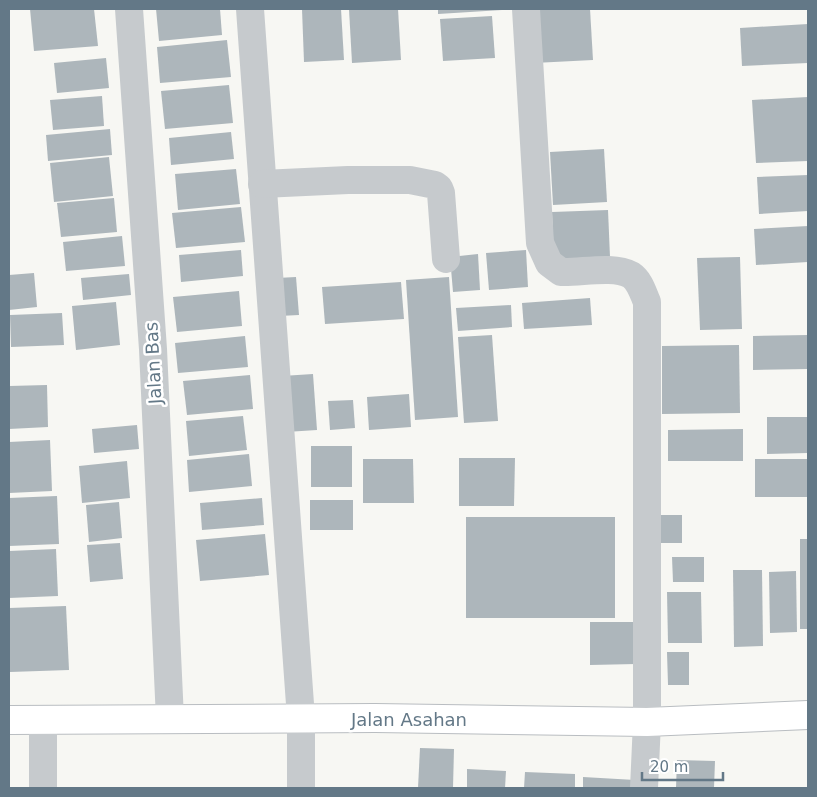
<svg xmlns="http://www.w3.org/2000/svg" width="817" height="797" font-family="'DejaVu Sans',sans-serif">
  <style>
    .building { fill: #adb6bb }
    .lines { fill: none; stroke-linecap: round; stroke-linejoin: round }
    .major-casing { stroke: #b9bdc1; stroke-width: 30 }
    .minor { stroke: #c6cacd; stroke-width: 28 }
    .major { stroke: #fff; stroke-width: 28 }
    .labels { text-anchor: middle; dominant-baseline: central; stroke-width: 5; stroke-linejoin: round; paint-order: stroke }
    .street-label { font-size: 18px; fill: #637887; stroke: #fff }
  </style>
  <rect width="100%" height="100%" fill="#f7f7f3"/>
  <g class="building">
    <path d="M30 9H94L98 46 34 51Z"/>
    <path d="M156 9H220L222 35 159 41Z"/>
    <path d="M302 9H341L344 60 304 62Z"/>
    <path d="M349 9H398L401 60 352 63Z"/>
    <path d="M438 9H502V10L438 14Z"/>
    <path d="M531 9H590L593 60 534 63Z"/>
    <path d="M492 16 495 58 443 61 440 19Z"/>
    <path d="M808 24V63L742 66 740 28Z"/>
    <path d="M227 40 231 77 160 83 157 47Z"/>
    <path d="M106 58 109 88 57 93 54 63Z"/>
    <path d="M229 85 233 123 165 129 161 91Z"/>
    <path d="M102 96 104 126 53 130 50 100Z"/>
    <path d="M808 97V161L756 163 752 100Z"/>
    <path d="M110 129 112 155 48 161 46 135Z"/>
    <path d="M231 132 234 159 171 165 169 138Z"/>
    <path d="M604 149 607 202 553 205 550 152Z"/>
    <path d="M109 157 113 196 54 202 50 163Z"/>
    <path d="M236 169 240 204 178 210 175 174Z"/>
    <path d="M808 175V211L759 214 757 177Z"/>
    <path d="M114 198 117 232 61 237 57 203Z"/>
    <path d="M241 207 245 242 176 248 172 213Z"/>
    <path d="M608 210 610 257 554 260 552 212Z"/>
    <path d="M808 226V262L756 265 754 229Z"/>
    <path d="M122 236 125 266 66 271 63 242Z"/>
    <path d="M241 250 243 276 181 282 179 255Z"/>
    <path d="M526 250 528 287 489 290 486 253Z"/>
    <path d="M478 254 480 290 453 292 450 257Z"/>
    <path d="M740 257 742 329 700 330 697 258Z"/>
    <path d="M34 273 37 307 9 310V275Z"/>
    <path d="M129 274 131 295 83 300 81 278Z"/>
    <path d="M296 277 299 315 279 316 277 278Z"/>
    <path d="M449 277 458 417 415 420 406 280Z"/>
    <path d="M401 282 404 319 325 324 322 287Z"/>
    <path d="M239 291 242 326 177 332 173 297Z"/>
    <path d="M590 298 592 325 524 329 522 303Z"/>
    <path d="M116 302 120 345 76 350 72 306Z"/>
    <path d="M511 305 512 327 458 331 456 308Z"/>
    <path d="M62 313 64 345 11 347 10 315Z"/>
    <path d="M492 335 498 421 464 423 458 337Z"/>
    <path d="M808 335V369L753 370V336Z"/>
    <path d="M245 336 248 367 178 373 175 343Z"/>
    <path d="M739 345 740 413 662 414V346Z"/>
    <path d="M313 374 317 430 286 432 282 376Z"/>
    <path d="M250 375 253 409 187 415 183 381Z"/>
    <path d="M47 385 48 427 9 429V386Z"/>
    <path d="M409 394 411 427 369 430 367 397Z"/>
    <path d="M353 400 355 428 330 430 328 401Z"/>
    <path d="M243 416 247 450 189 456 186 421Z"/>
    <path d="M767 417H808V453L767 454Z"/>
    <path d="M137 425 139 449 94 453 92 429Z"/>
    <path d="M743 429V461H668V430Z"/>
    <path d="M50 440 52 491 9 493V442Z"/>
    <rect x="311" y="446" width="41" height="41"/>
    <path d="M249 454 252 486 189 492 187 460Z"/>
    <path d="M459 458H515L514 506H459Z"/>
    <path d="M363 459H413L414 503H363Z"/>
    <rect x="755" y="459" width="53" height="38"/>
    <path d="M127 461 130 498 82 503 79 466Z"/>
    <path d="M57 496 59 544 9 546V498Z"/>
    <path d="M262 498 264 525 202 530 200 503Z"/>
    <rect x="310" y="500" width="43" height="30"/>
    <path d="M119 502 122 538 89 542 86 505Z"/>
    <rect x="660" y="515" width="22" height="28"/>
    <rect x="466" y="517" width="149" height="101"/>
    <path d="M265 534 269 575 200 581 196 540Z"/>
    <rect x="800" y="539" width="8" height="90"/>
    <path d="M120 543 123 579 90 582 87 545Z"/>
    <path d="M56 549 58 596 9 598V551Z"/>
    <path d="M672 557H704V582H673Z"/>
    <path d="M733 570H762L763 646 734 647Z"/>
    <path d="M796 571 797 632 770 633 769 572Z"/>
    <path d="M667 592H701L702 643H668Z"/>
    <path d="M66 606 69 670 10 672 9 608Z"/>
    <path d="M590 622H636V664L590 665Z"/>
    <path d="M667 652H689V685H668Z"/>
    <path d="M420 748 454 749 453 788H418Z"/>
    <path d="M677 760 715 761 714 788H676Z"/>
    <path d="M467 769 506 771 505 788H467Z"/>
    <path d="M525 772 575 774V788H524Z"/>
    <path d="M583 777 635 780 634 788H583Z"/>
  </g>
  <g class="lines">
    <defs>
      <path id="major" d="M9 720 375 718 647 722 808 715"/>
    </defs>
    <use href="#major" class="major-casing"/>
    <g class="minor">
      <path d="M129 9 153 349 170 719"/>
      <path d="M250 9 301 718V788"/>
      <path d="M526 9 540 243 549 263 561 272C581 273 613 265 631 275 640 281 643 293 647 302V722L644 788"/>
      <path d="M262 184 348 180H410L435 185 439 188 441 193 446 259"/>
      <path d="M43 788V720"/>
    </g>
    <use href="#major" class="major"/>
  </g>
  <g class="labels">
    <g class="street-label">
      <text transform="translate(153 363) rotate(-93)">Jalan Bas</text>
      <text x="409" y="719">Jalan Asahan</text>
    </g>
  </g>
  <rect width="817" height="797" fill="none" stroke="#637887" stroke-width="20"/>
  <path d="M642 772v8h81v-8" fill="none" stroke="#637887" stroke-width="2.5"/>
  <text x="650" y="772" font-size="15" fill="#637887" stroke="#ffffff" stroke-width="4" paint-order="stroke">20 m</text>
</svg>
